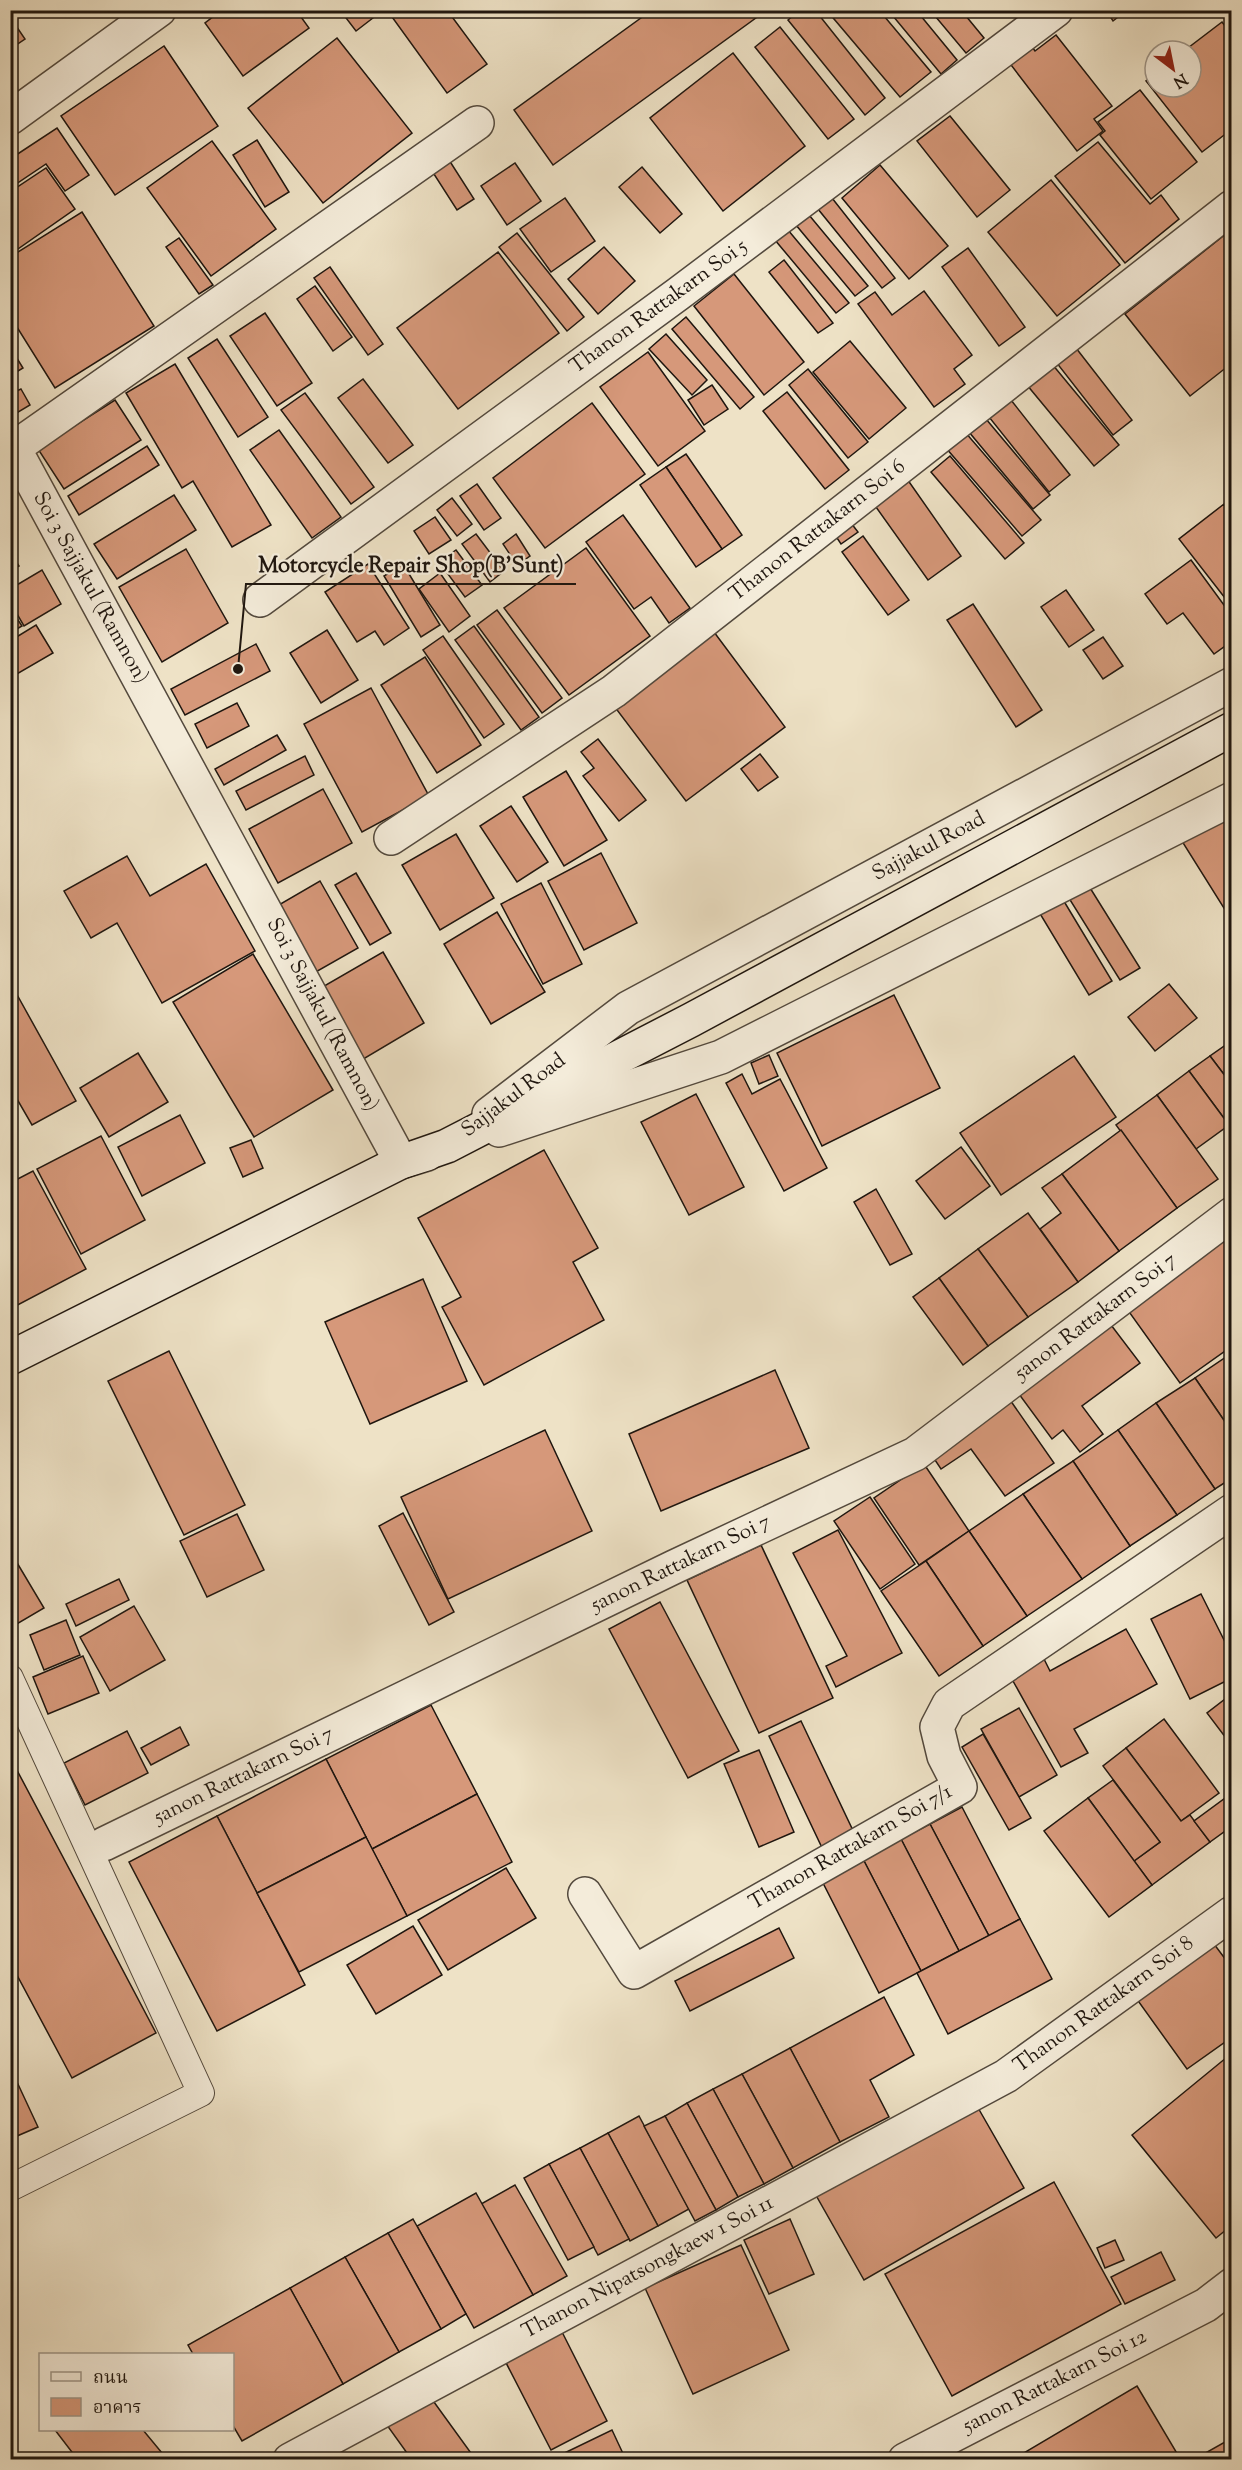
<svg xmlns="http://www.w3.org/2000/svg" width="1242" height="2470" font-family="'Sorts Mill Goudy','Noto Serif Thai',serif">
  <style>
    .building { fill: #d6987a; stroke: #1f160f; stroke-width: 1.5 }
    .lines { fill: none; stroke-linecap: round; stroke-linejoin: round }
    .lane-casing { stroke: #53493d; stroke-width: 28 }
    .street-casing { stroke: #53493d; stroke-width: 36 }
    .secondary-casing { stroke: #1f160f; stroke-width: 36 }
    .lane { stroke: #f4ecda; stroke-width: 26 }
    .street { stroke: #f4ecda; stroke-width: 33 }
    .secondary { stroke: #f4ecda; stroke-width: 33 }
    .labels { text-anchor: middle; dominant-baseline: central; stroke-width: 4.5; stroke-linejoin: round; paint-order: stroke }
    .street-label { font-size: 21px; fill: #1f160f; stroke: #f4ecda }
    .leader { fill: none; stroke: #1f160f; stroke-width: 2 }
    .callout-dot { fill: #1f160f; stroke: #f4ecda; stroke-width: 2 }
    .callout-label { font-size: 22px; text-anchor: middle; font-weight: bold; fill: #1f160f; stroke: #f4ecda; stroke-width: 4.5; stroke-linejoin: round; paint-order: stroke }
  </style>
  <rect width="100%" height="100%" fill="#eee2c6"/>
  <filter id="stains"><feTurbulence type="fractalNoise" baseFrequency=".00333" numOctaves="4"/><feColorMatrix values="0 0 0 0 .2 0 0 0 0 .09 0 0 0 0 .02 0 0 0 .5 -.17"/></filter>
  <radialGradient id="worn" r=".72"><stop offset=".6" stop-color="#630" stop-opacity="0"/><stop offset="1" stop-color="#630" stop-opacity=".3"/></radialGradient>
  <g class="building">
    <path d="M222 10H296L309 28 243 76 205 23Z"/>
    <path d="M340 10H381L382 11 356 31Z"/>
    <path d="M387 10H447L487 64 447 93Z"/>
    <path d="M652 10H767L553 165 514 110Z"/>
    <path d="M800 10H815L885 98 865 115 788 20Z"/>
    <path d="M833 10H879L931 72 900 97 829 13Z"/>
    <path d="M888 10H916L957 60 941 74Z"/>
    <path d="M930 10H961L984 38 966 53Z"/>
    <path d="M1106 10H1127L1113 21Z"/>
    <path d="M10 17 25 39 10 49Z"/>
    <path d="M1222 22 1232 35V129L1202 152 1146 81 1155 74V87H1191V51H1184Z"/>
    <path d="M780 27 854 119 828 139 755 47Z"/>
    <path d="M1056 35 1112 106 1094 119 1103 131 1077 151 1008 61 1030 44 1035 51Z"/>
    <path d="M337 38 412 133 323 203 248 108Z"/>
    <path d="M164 46 218 126 115 195 61 116Z"/>
    <path d="M733 53 805 146 723 211 650 118Z"/>
    <path d="M1140 90 1197 162 1151 199 1100 135 1105 131 1098 122Z"/>
    <path d="M950 116 1010 190 977 217 917 141Z"/>
    <path d="M57 128 89 175 65 191 46 164 10 188V159Z"/>
    <path d="M257 140 289 192 265 207 233 155Z"/>
    <path d="M212 141 276 229 211 276 147 188Z"/>
    <path d="M1098 142 1150 204 1161 195 1179 219 1125 263 1055 176Z"/>
    <path d="M449 160 474 199 457 210 432 171Z"/>
    <path d="M515 163 541 201 507 225 481 186Z"/>
    <path d="M880 165 948 246 909 279 842 198Z"/>
    <path d="M642 167 682 214 660 233 619 187Z"/>
    <path d="M46 168 75 209 15 251 10 245V192Z"/>
    <path d="M1051 180 1120 265 1057 316 988 232Z"/>
    <path d="M565 198 595 241 551 272 520 229Z"/>
    <path d="M832 198 895 278 882 288 818 209Z"/>
    <path d="M82 212 154 326 55 388 10 316V257Z"/>
    <path d="M809 215 868 286 855 296 796 225Z"/>
    <path d="M1232 229V363L1190 396 1125 314Z"/>
    <path d="M788 230 849 303 836 313 775 240Z"/>
    <path d="M517 233 584 317 567 331 499 247Z"/>
    <path d="M179 238 213 285 199 294 166 247Z"/>
    <path d="M604 247 635 281 598 314 568 279Z"/>
    <path d="M968 248 1025 327 999 346 942 267Z"/>
    <path d="M498 252 559 333 458 409 397 328Z"/>
    <path d="M784 260 833 323 818 333 769 272Z"/>
    <path d="M330 267 383 344 368 355 314 278Z"/>
    <path d="M734 274 804 362 764 395 694 306Z"/>
    <path d="M315 286 352 337 333 351 297 299Z"/>
    <path d="M924 291 972 355 954 369 965 384 934 407 858 304 875 292 892 315Z"/>
    <path d="M265 313 312 383 277 406 230 336Z"/>
    <path d="M686 317 754 397 740 409 672 329Z"/>
    <path d="M666 334 707 380 692 395 649 349Z"/>
    <path d="M217 339 268 417 238 437 188 358Z"/>
    <path d="M850 341 906 408 869 439 813 372Z"/>
    <path d="M10 347 23 368 10 376Z"/>
    <path d="M1076 348 1132 420 1113 435 1056 362Z"/>
    <path d="M648 352 705 431 658 466 600 387Z"/>
    <path d="M175 364 271 525 232 547 193 481 182 488 126 393Z"/>
    <path d="M1052 364 1119 445 1094 466 1027 385Z"/>
    <path d="M808 369 868 442 848 458 789 385Z"/>
    <path d="M363 379 413 445 388 463 338 398Z"/>
    <path d="M712 385 728 409 704 425 688 400Z"/>
    <path d="M21 389 30 405 10 417V394Z"/>
    <path d="M787 392 849 470 825 489 763 411Z"/>
    <path d="M305 393 374 487 351 504 281 410Z"/>
    <path d="M115 400 141 440 64 489 38 449Z"/>
    <path d="M1011 400 1070 475 1049 492 989 417Z"/>
    <path d="M592 403 645 474 545 548 493 478Z"/>
    <path d="M986 419 1050 495 1033 509 969 432Z"/>
    <path d="M279 430 341 517 312 538 250 450Z"/>
    <path d="M965 432 1041 520 1022 536 946 448Z"/>
    <path d="M147 446 159 465 79 515 68 496Z"/>
    <path d="M686 454 742 535 722 549 666 467Z"/>
    <path d="M950 456 1024 543 1005 559 931 472Z"/>
    <path d="M666 467 722 549 696 567 640 485Z"/>
    <path d="M905 476 961 556 928 580 871 500Z"/>
    <path d="M477 484 501 518 484 530 460 496Z"/>
    <path d="M174 495 196 530 117 579 94 544Z"/>
    <path d="M452 498 472 524 457 536 437 510Z"/>
    <path d="M1224 504 1232 515V607L1179 539Z"/>
    <path d="M623 515 690 608 669 623 651 597 634 609 586 542Z"/>
    <path d="M435 517 451 540 429 554 414 531Z"/>
    <path d="M851 523 858 532 841 544 835 535Z"/>
    <path d="M476 534 504 571 490 582 462 544Z"/>
    <path d="M516 534 530 556 517 565 503 544Z"/>
    <path d="M863 536 909 600 888 615 842 552Z"/>
    <path d="M586 548 650 636 569 695 504 608Z"/>
    <path d="M186 549 228 623 162 662 119 587Z"/>
    <path d="M456 550 482 585 465 597 439 562Z"/>
    <path d="M10 552 19 566 10 571Z"/>
    <path d="M1191 560 1232 616V641L1214 654 1183 613 1167 624 1145 594Z"/>
    <path d="M368 564 409 628 384 645 375 631 357 642 325 592Z"/>
    <path d="M403 564 440 625 421 637 384 576Z"/>
    <path d="M42 570 61 604 24 626 10 602V589Z"/>
    <path d="M440 573 470 616 449 632 419 589Z"/>
    <path d="M1066 590 1094 630 1069 647 1041 607Z"/>
    <path d="M973 604 1042 710 1016 727 947 620Z"/>
    <path d="M10 608 22 626 10 633Z"/>
    <path d="M497 610 562 698 542 713 477 625Z"/>
    <path d="M36 625 53 653 10 678V641Z"/>
    <path d="M474 626 539 717 521 730 455 640Z"/>
    <path d="M711 628 785 727 686 801 611 702Z"/>
    <path d="M327 630 358 680 321 703 290 653Z"/>
    <path d="M443 636 504 724 484 738 423 650Z"/>
    <path d="M1103 637 1123 666 1103 679 1083 650Z"/>
    <path d="M256 644 270 671 185 715 171 689Z"/>
    <path d="M425 657 481 745 437 773 381 685Z"/>
    <path d="M371 688 429 796 362 832 304 724Z"/>
    <path d="M237 703 249 726 207 748 195 724Z"/>
    <path d="M277 735 286 750 224 785 215 769Z"/>
    <path d="M598 739 646 800 619 821 583 776 594 768 581 752Z"/>
    <path d="M760 754 778 777 758 791 741 769Z"/>
    <path d="M305 756 314 775 246 810 236 791Z"/>
    <path d="M566 771 607 840 564 866 523 797Z"/>
    <path d="M323 789 352 843 278 883 249 829Z"/>
    <path d="M511 806 548 862 517 882 480 826Z"/>
    <path d="M1232 807V921L1180 838Z"/>
    <path d="M456 834 494 898 440 930 402 865Z"/>
    <path d="M601 853 637 923 584 950 548 881Z"/>
    <path d="M127 856 150 896 206 864 255 951 162 1003 117 923 91 938 64 891Z"/>
    <path d="M356 873 391 933 370 945 335 885Z"/>
    <path d="M320 881 358 948 314 973 277 906Z"/>
    <path d="M541 883 582 964 543 984 501 904Z"/>
    <path d="M1087 883 1140 968 1120 980 1067 895Z"/>
    <path d="M1062 898 1112 981 1089 995 1039 912Z"/>
    <path d="M497 912 545 992 491 1024 444 944Z"/>
    <path d="M383 952 424 1023 360 1061 319 989Z"/>
    <path d="M253 954 333 1090 254 1137 173 1002Z"/>
    <path d="M10 982 76 1101 32 1125 10 1087Z"/>
    <path d="M1169 984 1197 1018 1155 1051 1128 1017Z"/>
    <path d="M894 995 940 1088 822 1146 777 1053Z"/>
    <path d="M1230 1042 1232 1044V1085L1210 1056Z"/>
    <path d="M138 1053 168 1102 109 1137 80 1088Z"/>
    <path d="M769 1055 778 1076 759 1084 751 1063Z"/>
    <path d="M1074 1056 1116 1117 1001 1195 960 1133Z"/>
    <path d="M1210 1056 1232 1085V1129L1189 1071Z"/>
    <path d="M1189 1071 1229 1125 1196 1149 1157 1095Z"/>
    <path d="M742 1074 752 1094 780 1079 827 1168 784 1191 726 1083Z"/>
    <path d="M696 1094 744 1187 689 1215 641 1122Z"/>
    <path d="M1157 1095 1218 1179 1177 1208 1116 1125Z"/>
    <path d="M180 1115 205 1163 142 1196 118 1147Z"/>
    <path d="M1121 1130 1177 1208 1119 1251 1062 1174Z"/>
    <path d="M101 1136 145 1220 81 1254 37 1169Z"/>
    <path d="M251 1140 263 1168 243 1177 230 1148Z"/>
    <path d="M961 1147 990 1186 945 1219 916 1181Z"/>
    <path d="M544 1150 598 1248 573 1262 604 1320 484 1385 442 1307 461 1297 418 1218Z"/>
    <path d="M33 1171 86 1269 10 1309V1183Z"/>
    <path d="M1062 1174 1119 1251 1078 1282 1040 1229 1061 1213 1042 1188Z"/>
    <path d="M876 1189 912 1254 890 1265 854 1202Z"/>
    <path d="M1028 1213 1078 1282 1028 1317 978 1249Z"/>
    <path d="M1232 1233V1310L1226 1314 1232 1322V1346L1180 1383 1127 1309Z"/>
    <path d="M978 1249 1028 1317 988 1346 939 1278Z"/>
    <path d="M939 1278 988 1346 963 1365 913 1297Z"/>
    <path d="M423 1279 467 1381 370 1424 325 1322Z"/>
    <path d="M1108 1321 1140 1363 1082 1406 1103 1434 1080 1452 1063 1430 1052 1439 1016 1390Z"/>
    <path d="M169 1351 245 1505 184 1535 108 1381Z"/>
    <path d="M1232 1353V1432L1195 1378Z"/>
    <path d="M775 1370 809 1448 661 1511 629 1434Z"/>
    <path d="M1195 1378 1232 1432V1478L1215 1489 1156 1403Z"/>
    <path d="M1008 1397 1054 1463 1005 1496 971 1449 941 1469 929 1451Z"/>
    <path d="M1156 1403 1215 1489 1177 1515 1118 1430Z"/>
    <path d="M545 1430 592 1531 448 1599 401 1497Z"/>
    <path d="M1118 1430 1177 1515 1130 1546 1073 1461Z"/>
    <path d="M1073 1461 1130 1546 1082 1579 1023 1494Z"/>
    <path d="M924 1464 969 1531 919 1565 874 1498Z"/>
    <path d="M1023 1494 1082 1579 1027 1616 969 1531Z"/>
    <path d="M870 1497 915 1564 880 1589 834 1521Z"/>
    <path d="M403 1513 454 1612 429 1625 379 1526Z"/>
    <path d="M237 1514 264 1570 207 1597 180 1541Z"/>
    <path d="M838 1530 902 1653 836 1687 826 1666 847 1656 793 1553Z"/>
    <path d="M969 1531 1027 1616 983 1646 926 1561Z"/>
    <path d="M761 1545 833 1698 759 1733 687 1580Z"/>
    <path d="M10 1551 44 1608 10 1628Z"/>
    <path d="M926 1561 983 1646 939 1676 881 1591Z"/>
    <path d="M119 1579 129 1600 76 1626 66 1604Z"/>
    <path d="M1201 1594 1232 1656V1678L1190 1699 1151 1619Z"/>
    <path d="M660 1602 739 1751 688 1778 609 1629Z"/>
    <path d="M134 1606 165 1660 110 1691 80 1637Z"/>
    <path d="M66 1620 80 1655 44 1670 30 1635Z"/>
    <path d="M1126 1629 1157 1684 1074 1729 1088 1753 1061 1767 1008 1672 1041 1653 1050 1671Z"/>
    <path d="M83 1656 99 1693 48 1714 33 1677Z"/>
    <path d="M1229 1696 1232 1699V1746L1207 1713Z"/>
    <path d="M431 1705 477 1794 372 1849 326 1759Z"/>
    <path d="M1019 1708 1057 1775 1019 1797 981 1729Z"/>
    <path d="M1164 1719 1219 1793 1181 1821 1126 1748Z"/>
    <path d="M801 1721 857 1839 825 1854 769 1736Z"/>
    <path d="M180 1727 189 1745 151 1765 141 1748Z"/>
    <path d="M127 1731 148 1773 85 1805 64 1763Z"/>
    <path d="M983 1734 1031 1818 1009 1830 962 1747Z"/>
    <path d="M1126 1748 1181 1821 1190 1815 1210 1842 1152 1885 1134 1861 1160 1842 1103 1766Z"/>
    <path d="M759 1750 794 1832 759 1847 724 1764Z"/>
    <path d="M10 1757 156 2033 72 2078 10 1962Z"/>
    <path d="M326 1759 366 1837 257 1893 217 1816Z"/>
    <path d="M1113 1780 1160 1842 1134 1861 1088 1798Z"/>
    <path d="M1232 1793V1826L1210 1842 1194 1821Z"/>
    <path d="M477 1794 512 1862 407 1916 372 1849Z"/>
    <path d="M1088 1798 1152 1885 1109 1917 1044 1831Z"/>
    <path d="M962 1807 1020 1919 989 1936 930 1824Z"/>
    <path d="M217 1816 305 1985 217 2031 129 1862Z"/>
    <path d="M930 1824 989 1936 959 1951 901 1839Z"/>
    <path d="M366 1837 407 1916 299 1972 257 1893Z"/>
    <path d="M901 1839 959 1951 921 1971 863 1859Z"/>
    <path d="M863 1859 921 1971 879 1993 822 1881Z"/>
    <path d="M506 1868 536 1918 448 1970 418 1920Z"/>
    <path d="M1020 1919 1052 1979 948 2034 917 1973Z"/>
    <path d="M413 1926 442 1975 376 2014 347 1965Z"/>
    <path d="M779 1928 794 1958 690 2011 675 1981Z"/>
    <path d="M1208 1936 1232 1968V2037L1187 2069 1131 1991Z"/>
    <path d="M884 1997 914 2055 870 2080 889 2117 840 2142 790 2048Z"/>
    <path d="M790 2048 840 2142 793 2168 742 2074Z"/>
    <path d="M1232 2053V2225L1216 2238 1132 2135Z"/>
    <path d="M10 2067 38 2127 10 2139Z"/>
    <path d="M742 2074 793 2168 764 2184 713 2089Z"/>
    <path d="M713 2089 764 2184 738 2197 687 2103Z"/>
    <path d="M973 2099 1024 2188 864 2280 813 2190Z"/>
    <path d="M687 2103 738 2197 716 2210 665 2116Z"/>
    <path d="M639 2116 689 2209 658 2226 608 2133Z"/>
    <path d="M665 2116 716 2210 695 2221 644 2126Z"/>
    <path d="M608 2133 658 2226 630 2241 580 2148Z"/>
    <path d="M580 2148 629 2239 598 2255 549 2164Z"/>
    <path d="M549 2164 594 2247 568 2260 524 2178Z"/>
    <path d="M1054 2182 1121 2304 952 2396 885 2274Z"/>
    <path d="M515 2185 567 2276 533 2295 481 2204Z"/>
    <path d="M476 2193 533 2295 474 2328 417 2226Z"/>
    <path d="M413 2219 466 2314 441 2329 388 2233Z"/>
    <path d="M790 2219 814 2274 769 2294 744 2240Z"/>
    <path d="M388 2233 441 2329 399 2352 345 2257Z"/>
    <path d="M1115 2240 1124 2260 1105 2268 1097 2248Z"/>
    <path d="M741 2245 789 2350 693 2394 645 2288Z"/>
    <path d="M1161 2252 1175 2280 1125 2304 1111 2277Z"/>
    <path d="M345 2257 399 2352 343 2384 290 2288Z"/>
    <path d="M290 2288 343 2384 242 2441 232 2424V2354H193L188 2345Z"/>
    <path d="M1232 2303V2320L1224 2308Z"/>
    <path d="M559 2326 607 2421 551 2450 502 2355Z"/>
    <path d="M1137 2386 1178 2455 1171 2460H1012Z"/>
    <path d="M426 2391 476 2460H412L384 2421Z"/>
    <path d="M55 2430H143L167 2459 78 2460Z"/>
    <path d="M612 2430 626 2460H550Z"/>
    <path d="M1232 2438V2460H1193Z"/>
    <path d="M10 2448 18 2460H10Z"/>
  </g>
  <g class="lines">
    <defs>
      <path id="lane" d="M10 1678 201 2093 10 2188"/>
      <g id="street">
        <path d="M10 118 159 10"/>
        <path d="M260 600 678 294 1056 10"/>
        <path d="M391 838 614 691 1232 207"/>
        <path d="M489 1114 628 1008 1232 684"/>
        <path d="M499 1130 721 1057 1232 799"/>
        <path d="M427 1154 401 1162 14 448 477 123"/>
        <path d="M104 1844 674 1567 915 1454 1232 1214"/>
        <path d="M585 1894 634 1972 960 1787 944 1756 937 1727 949 1704 1232 1511"/>
        <path d="M290 2460 1006 2076 1232 1913"/>
        <path d="M905 2460 1206 2305 1232 2285"/>
      </g>
      <path id="secondary" d="M10 1358 401 1162 447 1146 691 1020 1232 729"/>
    </defs>
    <use href="#lane" class="lane-casing"/>
    <use href="#street" class="street-casing"/>
    <use href="#secondary" class="secondary-casing"/>
    <use href="#lane" class="lane"/>
    <use href="#street" class="street"/>
    <use href="#secondary" class="secondary"/>
  </g>
  <g class="labels">
    <g class="street-label">
      <text transform="translate(659 307) rotate(-36)">Thanon Rattakarn Soi 5</text>
      <text transform="translate(818 531) rotate(-38)">Thanon Rattakarn Soi 6</text>
      <text transform="translate(90 588) rotate(61)">Soi 3 Sajjakul (Ramnon)</text>
      <text transform="translate(929 847) rotate(-28)">Sajjakul Road</text>
      <text transform="translate(322 1015) rotate(62)">Soi 3 Sajjakul (Ramnon)</text>
      <text transform="translate(514 1096) rotate(-37)">Sajjakul Road</text>
      <text transform="translate(1096 1317) rotate(-37)">5anon Rattakarn Soi 7</text>
      <text transform="translate(681 1564) rotate(-26)">5anon Rattakarn Soi 7</text>
      <text transform="translate(244 1776) rotate(-26)">5anon Rattakarn Soi 7</text>
      <text transform="translate(851 1848) rotate(-30)">Thanon Rattakarn Soi 7/1</text>
      <text transform="translate(1104 2005) rotate(-36)">Thanon Rattakarn Soi 8</text>
      <text transform="translate(648 2268) rotate(-28)">Thanon Nipatsongkaew 1 Soi 11</text>
      <text transform="translate(1055 2382) rotate(-27)">5anon Rattakarn Soi 12</text>
    </g>
  </g>
  <path class="leader" d="M238 669L246 584H576"/>
  <circle class="callout-dot" cx="238" cy="669" r="6"/>
  <g class="callout-label">
    <text x="411" y="572">Motorcycle Repair Shop(B'Sunt)</text>
  </g>
  <rect width="1242" height="2470" fill="none" stroke="#eee2c6" stroke-width="36"/>
  <rect x="12" y="12" width="1218" height="2446" fill="none" stroke="#1f160f" stroke-width="3"/>
  <rect x="18" y="18" width="1206" height="2434" fill="none" stroke="#1f160f" stroke-width="1.5"/>
  <rect x="39" y="2353" width="195" height="78" fill="#f4ecda" stroke="#9f9689" stroke-width="1.5"/>
  <rect x="51" y="2372" width="30" height="9" fill="#f4ecda" stroke="#9f9689" stroke-width="1.5"/>
  <text x="93" y="2383" font-size="18" fill="#1f160f">ถนน</text>
  <rect x="51" y="2398" width="30" height="18" fill="#d6987a" stroke="#9f9689" stroke-width="1.5"/>
  <text x="93" y="2413" font-size="18" fill="#1f160f">อาคาร</text>
  <g transform="translate(1173 69) rotate(148)"><circle r="28" fill="#f4ecda" stroke="#9f9689" stroke-width="1.5"/>
  <path d="M0-4.5L10 22L0 15L-10 22Z" fill="#8f2418"/>
  <text y="-9" font-size="16" font-weight="bold" text-anchor="middle" fill="#1f160f">N</text>
  </g>
  <rect width="100%" height="100%" filter="url(#stains)"/>
  <rect width="100%" height="100%" fill="url(#worn)"/>
</svg>
